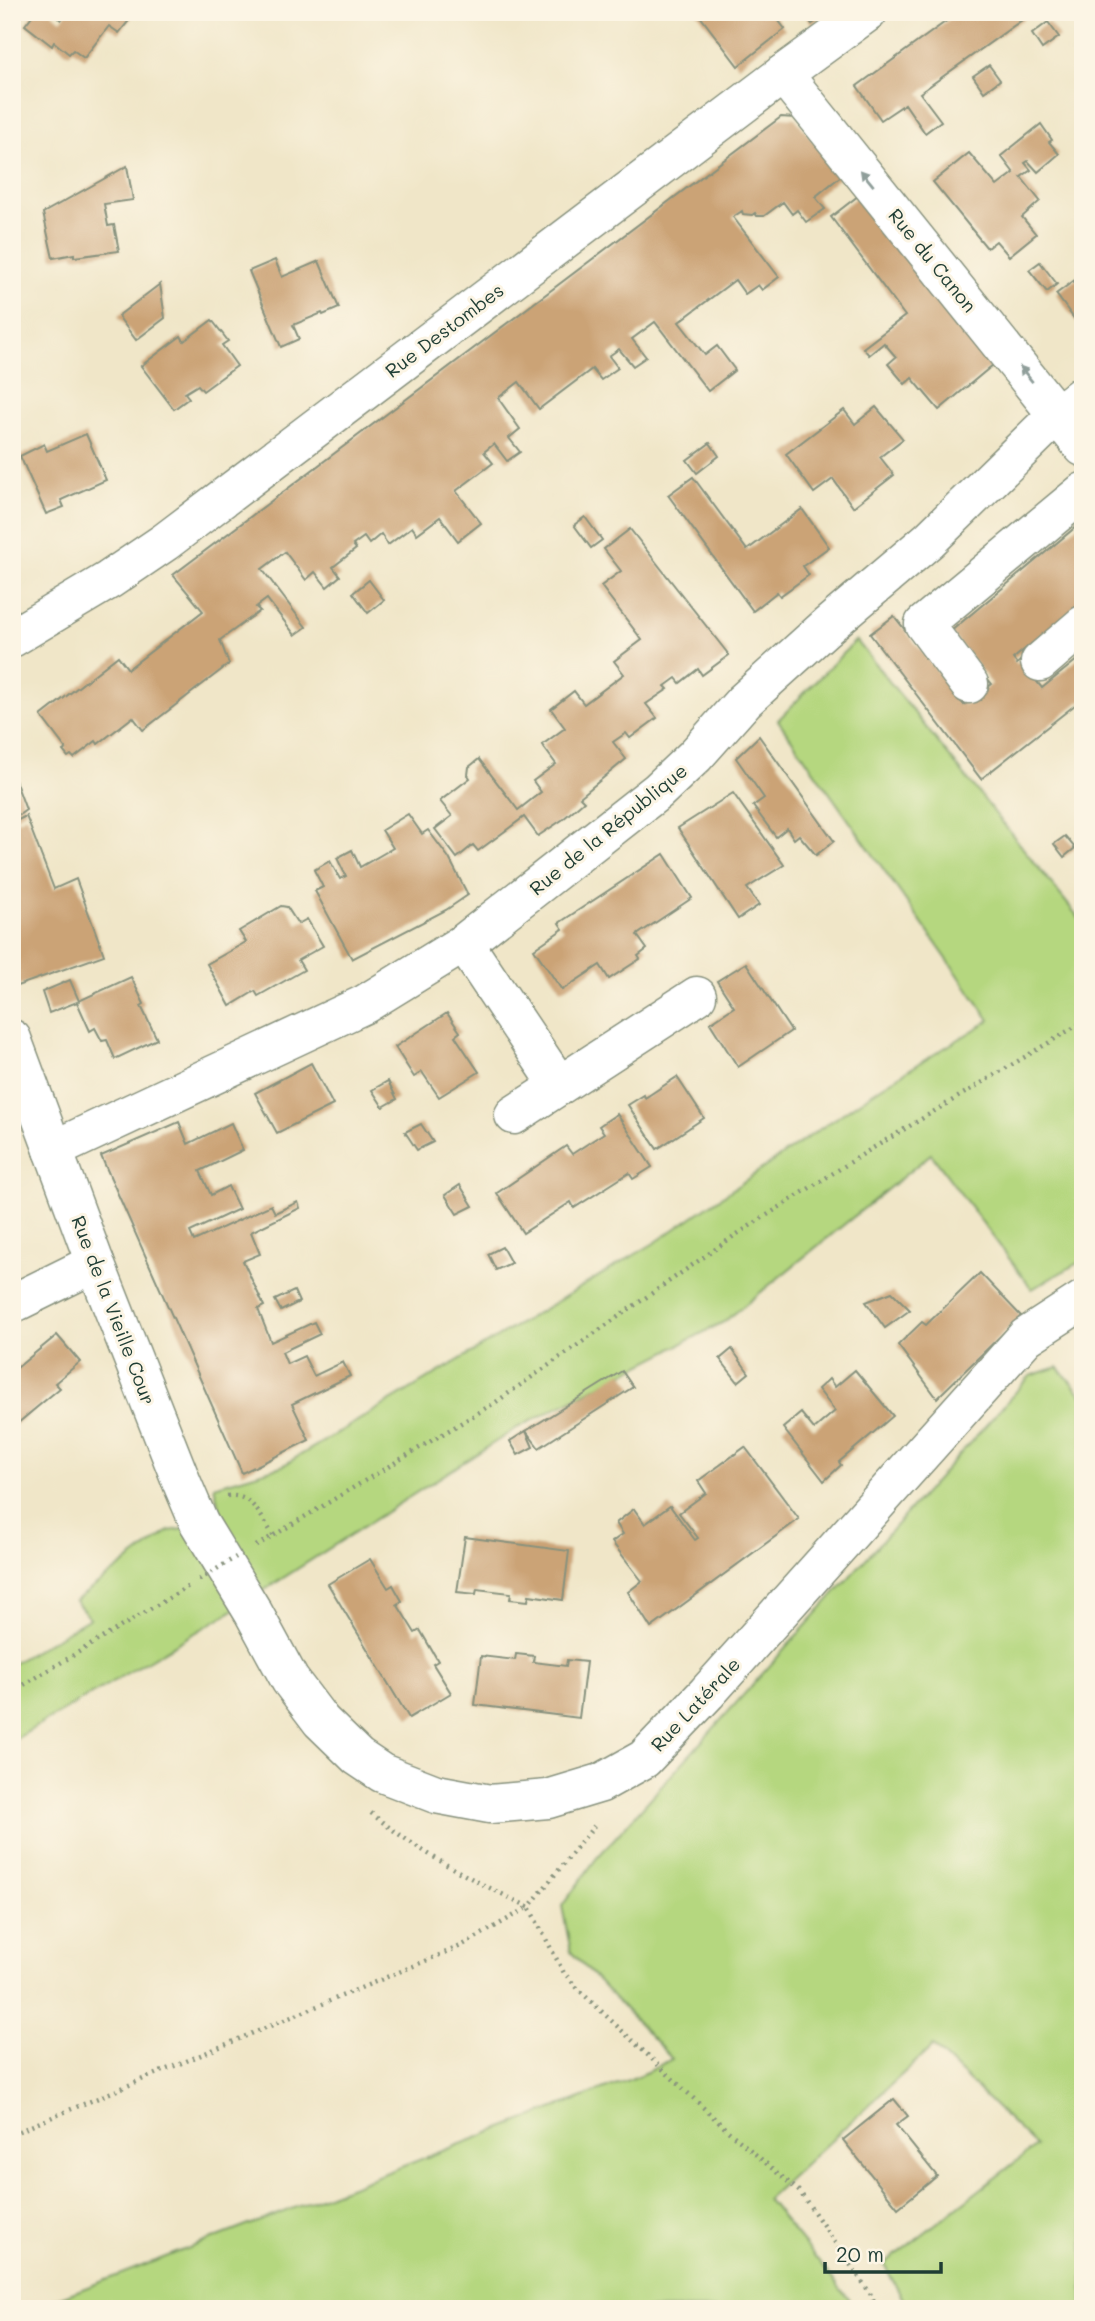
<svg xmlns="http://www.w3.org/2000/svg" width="1095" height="2321" font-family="Mali,sans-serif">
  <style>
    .green { fill: #b5d77f; stroke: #6a8a5a; stroke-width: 2 }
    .building { fill: #cba376 }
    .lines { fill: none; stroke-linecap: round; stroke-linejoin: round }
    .minor-casing { stroke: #88927e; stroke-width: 41 }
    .path { stroke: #88927e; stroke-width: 4.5; stroke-dasharray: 2 5; stroke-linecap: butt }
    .minor { stroke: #fff; stroke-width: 38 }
    .path-bridge { stroke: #88927e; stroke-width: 4.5; stroke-dasharray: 2 5; stroke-linecap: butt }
    .oneway { fill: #8f9e9a }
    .labels { text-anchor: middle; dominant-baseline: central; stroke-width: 6; stroke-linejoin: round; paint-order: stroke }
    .street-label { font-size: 19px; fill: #1f3d34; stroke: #fcf5e5 }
  </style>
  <rect width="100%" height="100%" fill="#fcf5e5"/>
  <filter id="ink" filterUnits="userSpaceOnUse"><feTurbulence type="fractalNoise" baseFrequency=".0143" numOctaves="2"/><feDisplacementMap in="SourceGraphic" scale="14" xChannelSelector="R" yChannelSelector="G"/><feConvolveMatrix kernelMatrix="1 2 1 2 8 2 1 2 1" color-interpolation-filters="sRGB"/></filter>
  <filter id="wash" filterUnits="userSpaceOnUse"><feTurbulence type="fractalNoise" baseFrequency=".00686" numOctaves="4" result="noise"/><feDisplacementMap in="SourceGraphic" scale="28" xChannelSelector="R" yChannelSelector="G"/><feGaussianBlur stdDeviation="1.57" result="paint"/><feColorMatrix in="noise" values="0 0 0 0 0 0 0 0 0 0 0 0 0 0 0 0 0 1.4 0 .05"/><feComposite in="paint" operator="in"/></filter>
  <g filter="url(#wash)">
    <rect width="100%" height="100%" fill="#f0e6c8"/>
    <g class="green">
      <path d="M856 640 1083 923V1260L1032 1289 931 1154 724 1322 517 1428 227 1614 12 1741V1664L90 1618 75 1601 169 1531 223 1523 214 1486 282 1466 656 1242 881 1087 990 1020 778 720Z"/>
      <path d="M1058 1367 1083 1396V2309H908L884 2264 1036 2146 933 2046 767 2199 857 2309H30L641 2075 672 2059 571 1952 562 1906 596 1859 1030 1376Z"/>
    </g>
    <g id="blocks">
      <g class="building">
        <path d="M35 12H51L61 20 67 12H136L119 33 109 26 84 58 73 50 69 54 54 42 52 46 25 25Z"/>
        <path d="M697 12H772L785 29 738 66Z"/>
        <path d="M803 12H828L812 24Z"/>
        <path d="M959 12H1033L920 93 941 121 925 133 905 104 881 120 857 86Z"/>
        <path d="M1048 22 1059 37 1042 49 1032 34Z"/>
        <path d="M989 65 1000 80 984 92 973 76Z"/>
        <path d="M781 117 795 118 841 176 815 197 825 209 806 222 797 210 792 214 783 202 764 216H757L755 213 752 215 743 214 742 211 733 217 779 277 762 290 758 285 745 294 735 280 679 322 705 355 717 346 735 370 708 391 655 322 632 339 646 357 633 366 619 349 609 356 618 368 601 380 592 369 539 409 519 382 498 398 520 429 509 438 520 452 507 461 494 444 484 452 493 463 456 491 481 523 458 541 440 517 417 534 412 527 388 545 381 534 369 544 364 537 353 545 356 549 333 567 340 576 327 587 315 572 306 580 285 552 262 569 306 627 295 635 267 599 256 607 260 611 220 640 229 664 143 730 133 717 98 744 96 741 74 758 71 755 68 757 63 751 66 749 41 716 118 656 128 669 203 611 173 575Z"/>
        <path d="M1041 124 1052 140 1049 142 1059 154 1038 172 1028 161 1025 163 1031 170 1021 177 1040 201 1022 217 1036 234 1009 256 996 241 987 248 933 182 969 153 997 186 1014 173 1001 156Z"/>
        <path d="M127 166 133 200 104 204 108 226 114 225 119 251 74 257V254L53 258 43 213Z"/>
        <path d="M858 196 994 364 939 410 912 378 905 384 888 364 896 357 884 343 869 355 863 348 905 316 831 217Z"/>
        <path d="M275 260 282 277 319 261 339 308 323 315 322 313 293 325 299 339 281 347 249 271Z"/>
        <path d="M1040 262 1057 284 1047 292 1029 270Z"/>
        <path d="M1083 274V327L1081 328 1056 294Z"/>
        <path d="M160 284 165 318 136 340 118 316Z"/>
        <path d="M212 320 228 341 222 345 237 366 203 391 198 385 185 393 189 398 174 409 141 366 181 336 184 341Z"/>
        <path d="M876 407 903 439 880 457 894 475 853 507 833 479 814 493 786 454 844 410 855 424Z"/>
        <path d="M86 434 106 480 61 500 64 507 46 514 20 456 44 444 47 451Z"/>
        <path d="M710 443 719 456 697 473 687 460Z"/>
        <path d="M693 477 747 550 802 509 829 547 803 566 809 575 780 596 777 592 753 611 668 495Z"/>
        <path d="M585 517 602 540 591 548 574 525Z"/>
        <path d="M1083 521V601L1013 659 1017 664 1020 661 1042 688 1083 655V704L1080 701 981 779 870 634 894 616 964 705 992 684 950 632Z"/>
        <path d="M630 529 729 655 702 675 698 669 680 683 676 678 665 686 668 689 646 704 657 718 630 738 626 733 613 742 626 759 580 797 584 801 562 820 538 836 524 817 478 851 473 845 457 858 435 829 452 816 440 801 470 778 468 775 469 767 479 759 518 810 541 792 533 781 556 764 542 745 565 728 551 709 574 691 584 704 624 674 614 661 642 640 601 586 621 571 604 549Z"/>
        <path d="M369 580 384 600 368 613 353 593Z"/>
        <path d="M759 736 834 841 816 855 799 835 794 839 787 828 776 837 753 806 764 798 736 758Z"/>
        <path d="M12 772 26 810 12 820Z"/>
        <path d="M733 793 784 865 747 888 759 905 738 919 678 828Z"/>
        <path d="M408 814 422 834 428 830 449 858 468 895 446 910 352 959 315 891 323 887 314 870 330 861 340 879 346 876 337 858 352 850 360 867 393 848 382 830Z"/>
        <path d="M26 816 54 889 76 879 104 955 17 986 12 973V823Z"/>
        <path d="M1065 836 1075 848 1064 857 1054 844Z"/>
        <path d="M664 854 692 898 637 935 647 949 638 956 640 959 609 979 600 965 562 990 534 949 563 929 559 923Z"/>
        <path d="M281 906 287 907 298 924 307 919 323 946 298 960 304 970 258 996 255 991 230 1006 207 964 246 942 239 931Z"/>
        <path d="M746 963 791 1031 738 1067 710 1023 734 1007 717 981Z"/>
        <path d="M131 977 144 1004 141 1006 157 1039 115 1059 107 1040 102 1041 95 1028 90 1031 77 1002 49 1013 42 992 70 980 79 1001Z"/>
        <path d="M447 1013 460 1032 455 1036 479 1072 439 1097 422 1072 414 1077 395 1047Z"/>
        <path d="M311 1063 333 1105 277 1133 255 1093Z"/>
        <path d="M677 1077 704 1118 657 1149 628 1105 644 1095 645 1098Z"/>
        <path d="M388 1081 397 1099 383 1107 372 1090Z"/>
        <path d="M617 1114 652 1167 633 1179 629 1173 574 1208 571 1202 523 1233 497 1193 566 1146 572 1154 604 1133 599 1126Z"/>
        <path d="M179 1122 188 1144 231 1123 243 1150 200 1171 211 1195 228 1186 239 1209 190 1232 194 1241 271 1205 275 1213 298 1202 300 1208 251 1232 260 1254 243 1261 264 1306 258 1309 271 1342 314 1322 320 1334 282 1352 287 1364 304 1356 314 1376 343 1362 350 1376 292 1404 309 1440 242 1473 101 1156Z"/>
        <path d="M421 1124 433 1142 417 1150 405 1132Z"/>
        <path d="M460 1185 473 1206 457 1214 445 1195Z"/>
        <path d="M502 1247 511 1263 496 1270 488 1254Z"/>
        <path d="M980 1273 1021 1316 937 1398 898 1345 922 1322 926 1325Z"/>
        <path d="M294 1291 299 1302 281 1311 275 1300Z"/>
        <path d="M892 1292 910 1310 885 1328 866 1302Z"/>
        <path d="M57 1335 80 1362 55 1383 60 1388 12 1428V1372Z"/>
        <path d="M732 1349 749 1373 738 1382 720 1359Z"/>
        <path d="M855 1370 893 1416 839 1462 841 1465 824 1481 783 1428 801 1413 814 1429 835 1411 818 1389 829 1379 835 1387Z"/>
        <path d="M622 1371 633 1387 539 1448 526 1431Z"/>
        <path d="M526 1431 533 1447 518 1455 510 1441Z"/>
        <path d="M745 1447 799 1519 651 1628 628 1592 642 1581 612 1542 623 1534 616 1523 634 1509 645 1524 670 1506 695 1540 698 1538 679 1513 706 1493 698 1481Z"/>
        <path d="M465 1537 569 1551 563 1600 529 1595 528 1601 510 1599 511 1593 477 1589 476 1594 457 1592Z"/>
        <path d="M370 1559 388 1588 393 1585 402 1601 397 1604 415 1633 420 1630 438 1661 433 1664 451 1693 409 1718 328 1584Z"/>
        <path d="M516 1654 534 1656 533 1662 566 1666 567 1660 586 1662 579 1718 475 1705 481 1656 515 1660Z"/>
        <path d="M894 2099 908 2116 896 2125 937 2176 898 2208 843 2140Z"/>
      </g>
    </g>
  </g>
  <g filter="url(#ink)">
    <use href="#blocks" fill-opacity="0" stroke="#88927e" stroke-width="2"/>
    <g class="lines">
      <defs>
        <g id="minor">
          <path d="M783 74 1083 447"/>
          <path d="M12 638 109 580 165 542 783 74 868 12"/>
          <path d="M1040 662 1083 625"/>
          <path d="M969 684 924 624 1083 492"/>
          <path d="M464 943 559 1085"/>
          <path d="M12 1039 95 1263 182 1483 199 1523 253 1612 290 1680 321 1721 358 1757 382 1773 436 1794 490 1804 548 1799 601 1783 644 1759 707 1693 1026 1337 1083 1300"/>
          <path d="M514 1115 697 996"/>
          <path d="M53 1150 365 1004 464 943 658 791 695 756 744 701 825 628 929 540 1058 414 1083 395"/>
          <path d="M12 1304 95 1263"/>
        </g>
      </defs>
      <use href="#minor" class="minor-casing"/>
      <g class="path">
        <path d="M227 1496C252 1493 261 1517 273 1535"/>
        <path d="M256 1546 496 1402 734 1236 868 1151 1083 1022"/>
        <path d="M12 1692 192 1584"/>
        <path d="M371 1813C423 1855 470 1879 529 1907L594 1826"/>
        <path d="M12 2134 461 1946 529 1907 564 1973 580 1991 728 2131 800 2192 870 2293 877 2309"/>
      </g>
      <use href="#minor" class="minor"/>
      <path class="path-bridge" d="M199 1580 236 1557"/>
    </g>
    <defs><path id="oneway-solid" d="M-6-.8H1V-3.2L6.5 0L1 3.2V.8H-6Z" transform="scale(1.75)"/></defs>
    <g class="oneway">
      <use href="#oneway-solid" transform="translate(867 178) rotate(-129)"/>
      <use href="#oneway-solid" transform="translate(1026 374) rotate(-129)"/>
    </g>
  </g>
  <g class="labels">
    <g class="street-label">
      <text transform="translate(933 260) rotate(51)">Rue du Canon</text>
      <text transform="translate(444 330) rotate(-37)">Rue Destombes</text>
      <text transform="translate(608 829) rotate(-39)">Rue de la République</text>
      <text transform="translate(114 1310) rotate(69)">Rue de la Vieille Cour</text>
      <text transform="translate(695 1704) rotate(-47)">Rue Latérale</text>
    </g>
  </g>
  <rect width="1095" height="2321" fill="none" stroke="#fcf5e5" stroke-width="42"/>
  <path d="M825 2262v10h116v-10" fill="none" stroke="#1f3d34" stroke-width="3.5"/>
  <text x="836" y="2262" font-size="21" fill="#1f3d34" stroke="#fcf5e5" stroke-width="5" paint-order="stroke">20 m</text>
</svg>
